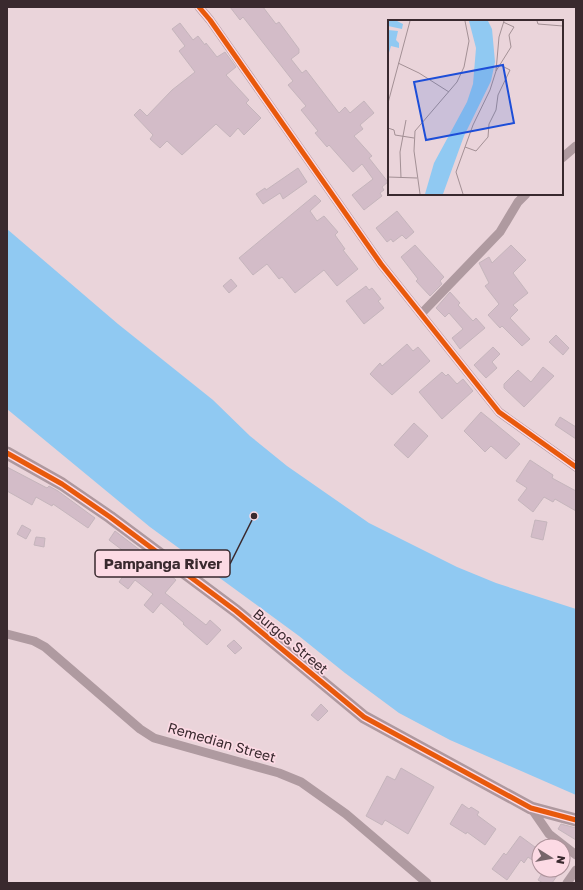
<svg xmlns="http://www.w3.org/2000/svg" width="583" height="890" font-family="'Golos Text',sans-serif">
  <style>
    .water { fill: #90c9f2 }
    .building { fill: #d3bcc8; stroke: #c5b5bc }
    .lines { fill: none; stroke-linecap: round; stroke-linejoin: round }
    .street { stroke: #af9aa0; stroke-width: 9 }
    .secondary { stroke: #ae989e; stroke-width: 13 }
    .cycleway-casing { stroke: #fcdae4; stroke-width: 8 }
    .cycleway { stroke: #e8590c; stroke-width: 5 }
    .labels { text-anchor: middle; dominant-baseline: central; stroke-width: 3.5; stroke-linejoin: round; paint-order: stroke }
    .street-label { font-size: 14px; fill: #39292e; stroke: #fcdae4 }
    .inset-road { fill: none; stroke: #a39095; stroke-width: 1 }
    .view { fill: #1d4ed8; fill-opacity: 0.15; stroke: #1d4ed8; stroke-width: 2 }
    .inset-edge { fill: none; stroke: #39292e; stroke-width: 2 }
    .leader { fill: none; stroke: #39292e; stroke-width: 1.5 }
    .callout-dot { fill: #39292e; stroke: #fcdae4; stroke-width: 1.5 }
    .callout { fill: #fcdae4; stroke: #39292e; stroke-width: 1.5 }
    .callout-label { font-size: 15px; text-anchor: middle; font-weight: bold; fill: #39292e }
  </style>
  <rect width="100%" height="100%" fill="#ead4da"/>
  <path class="water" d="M7 229 118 324 213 400 250 436 287 466 369 523 457 567 496 583 576 609V795L450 740 399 713 345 673 299 636 150 527 7 409Z"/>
  <g class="building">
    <path d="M230 7H263L276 24 279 22 299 49V53L291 59 302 73 306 70 339 113 345 107 350 113 364 101 374 113 360 125 363 129 354 136 372 156 369 158 388 182 382 187 384 190 380 193 382 196 364 210 352 195 373 179 362 164 353 172 329 145 327 147 315 133 318 131 301 110 306 106 288 85 293 81 243 17 240 20Z"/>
    <path d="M180 23 193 40 198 36 205 45 206 43 217 57 225 52 236 67 226 75 249 100 246 103 261 118 244 135 238 128 230 137 216 124 182 155 167 141 160 148 150 139 153 135 134 115 140 109 147 116 172 90 195 72 179 51 185 46 172 29Z"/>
    <path d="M298 168 307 182 283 199 280 193 263 204 256 194 265 188 266 190Z"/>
    <path d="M315 195 321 201 310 211 317 221 324 216 338 232 335 235 345 249 343 250 358 269 337 286 324 270 295 293 282 277 279 279 267 264 253 275 239 258Z"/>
    <path d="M397 211 414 232 406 239 402 235 393 242 391 239 387 242 376 228Z"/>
    <path d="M415 245 444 277 440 281 442 284 430 296 416 281 418 279 401 257Z"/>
    <path d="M511 245 526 260 513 273 528 293 513 305 518 310 510 318 530 339 522 346 502 326 500 328 488 315 499 304 485 286 489 283 479 263 489 257 492 263Z"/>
    <path d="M231 279 237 286 229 293 223 286Z"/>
    <path d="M366 286 369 290 372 288 381 299 378 301 384 308 364 324 346 301Z"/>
    <path d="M450 292 460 303 458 305 473 321 476 318 485 328 460 349 452 338 463 329 449 313 445 317 436 308Z"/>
    <path d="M556 335 569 348 563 355 549 342Z"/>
    <path d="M407 344 413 351 418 347 430 361 392 395 370 374 380 363 382 366Z"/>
    <path d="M493 347 500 354 492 362 497 368 486 378 474 365Z"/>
    <path d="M543 367 554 376 524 407 504 388V384L518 370 531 382Z"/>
    <path d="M442 372 446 376 448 374 457 384 463 379 473 391 442 419 419 392Z"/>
    <path d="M481 412 520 444 506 459 491 446 485 452 464 431Z"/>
    <path d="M560 417 576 427V439L555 425Z"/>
    <path d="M414 423 428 436 408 458 394 445Z"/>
    <path d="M530 460 553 475 552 478 576 491V511L555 499 553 502 544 497 533 512 518 500 527 488 516 481Z"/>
    <path d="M7 467 47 488 49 486 58 491 95 518 88 528 53 504 52 506 36 497 32 505 7 491Z"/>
    <path d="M535 520 547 522 543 540 531 537Z"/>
    <path d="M22 525 31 530 26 539 17 534Z"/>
    <path d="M115 531 170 573 169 574 176 580 165 593 206 625 210 620 221 630 207 645 183 624 184 623 161 603 153 613 144 605 153 594 135 580 128 589 119 582 126 572 120 568 130 556 109 540Z"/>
    <path d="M36 537 45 538 44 547 34 545Z"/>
    <path d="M234 640 242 648 235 654 227 646Z"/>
    <path d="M321 704 328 711 318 721 311 715Z"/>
    <path d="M401 768 434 787 408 834 385 820 382 825 366 816 387 776 395 780Z"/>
    <path d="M462 804 469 809 471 807 479 812 477 815 496 829 485 845 467 832 466 834 450 824Z"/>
    <path d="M561 824 576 828V840L558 829Z"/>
    <path d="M520 836 539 850V865L528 857 524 863 521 860 507 880 492 869 504 853 506 855Z"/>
    <path d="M544 870H561L552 883H543L538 880Z"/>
  </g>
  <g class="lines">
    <g class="street">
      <path d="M199 7 210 20 381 264 499 412 576 467"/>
      <path d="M562 158 576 146"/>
      <path d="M421 314 500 232 518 202 526 194"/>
      <path d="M7 634 34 641 45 647 140 729 154 738 279 773 301 782 346 814 427 883"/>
      <path d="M531 808 549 834 576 855"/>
      <path d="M567 883 576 870"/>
    </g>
    <path class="secondary" d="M7 453 62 484 110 517 236 611 364 717 531 808 576 820"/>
    <defs>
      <g id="cycleway">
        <path d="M199 7 210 20 381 264 499 412 576 467"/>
        <path d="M7 453 62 484 110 517 236 611 364 717 531 808 576 820"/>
      </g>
    </defs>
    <use href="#cycleway" class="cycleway-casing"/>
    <use href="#cycleway" class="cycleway"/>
  </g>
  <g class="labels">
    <g class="street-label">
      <text transform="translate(291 641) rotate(40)">Burgos Street</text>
      <text transform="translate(222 742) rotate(16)">Remedian Street</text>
    </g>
  </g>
  <g transform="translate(388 20)">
    <rect width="175" height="175" fill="#ead4da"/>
    <path d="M0 1H9L15 4 14 9 0 6ZM81 1H100L104 9 107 42 103 61 76 116 55 174H37L46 143 79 82 85 64 88 28ZM0 10 10 11 8 20 11 23V28L3 26 0 36Z" fill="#90c9f2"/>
    <path class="inset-road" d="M149 1 150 4 175 6M10 43 31 53 61 72M108 51 123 27 121 15 126 7 115 2M0 83 22 1M0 108 6 110 7 115 26 118M77 127 88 131 100 117 101 104 108 90 110 75 122 50 112 45M0 157 29 158M13 158 12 132 18 100M32 174 26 131 27 111 69 62 76 47 81 21 77 1M75 174 68 152 85 105 102 70 108 51 111 17 116 1"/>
    <path class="view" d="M115 45 126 103 38 120 26 62Z"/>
    <rect width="175" height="175" class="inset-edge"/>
  </g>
  <path class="leader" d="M254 516L230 564"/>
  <circle class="callout-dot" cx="254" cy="516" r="4"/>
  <rect class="callout" x="95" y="550" width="135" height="27" rx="4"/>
  <g class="callout-label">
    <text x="163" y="569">Pampanga River</text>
  </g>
  <rect width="583" height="890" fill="none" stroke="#39292e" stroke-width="16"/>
  <g transform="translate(551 858) rotate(101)"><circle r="19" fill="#fcdae4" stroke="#ae939b"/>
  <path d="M0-3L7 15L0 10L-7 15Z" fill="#77656a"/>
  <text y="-6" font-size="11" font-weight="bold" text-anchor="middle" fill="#39292e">N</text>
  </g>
</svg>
